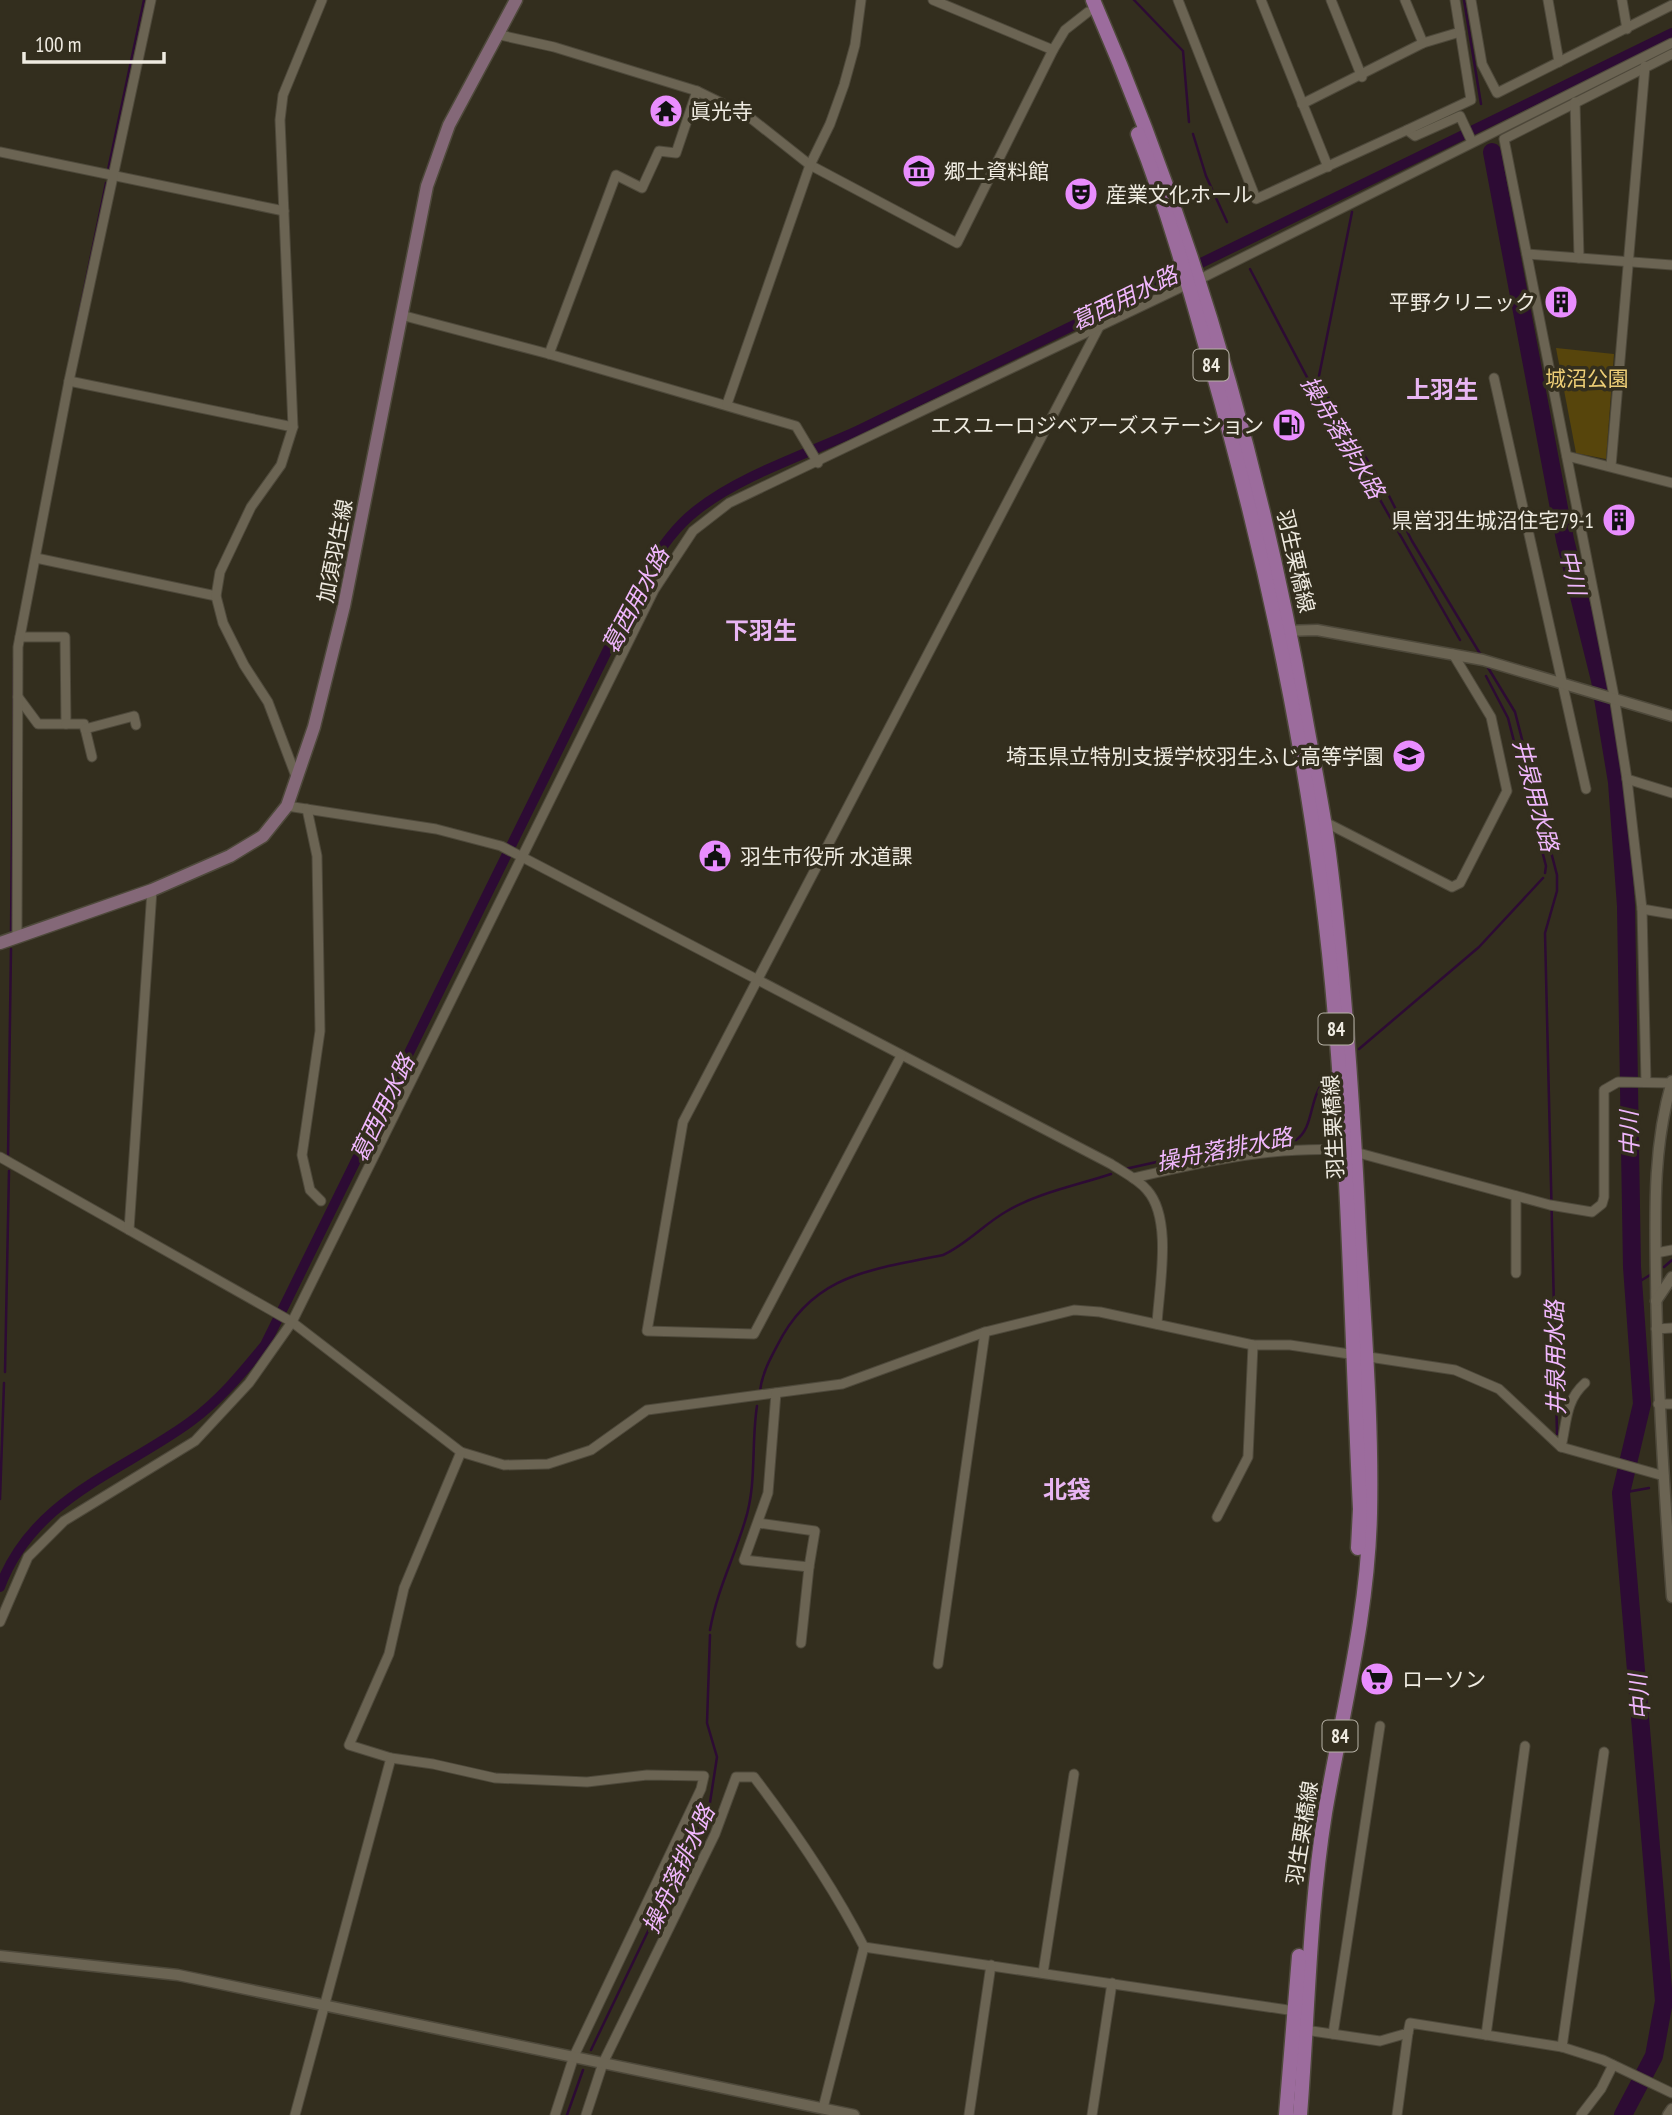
<svg xmlns="http://www.w3.org/2000/svg" width="1672" height="2115" font-family="'PT Sans Narrow','Noto Sans JP',sans-serif">
  <style>
    .green { fill: #57450c }
    .lines { fill: none; stroke-linecap: round; stroke-linejoin: round }
    .stream { stroke: #2d0b34; stroke-width: 2.5 }
    .canal { stroke: #2d0b34; stroke-width: 10 }
    .river { stroke: #2d0b34; stroke-width: 18 }
    .minor-casing { stroke: #4e493b; stroke-width: 11 }
    .tertiary-casing { stroke: #4e493b; stroke-width: 13 }
    .secondary-casing { stroke: #4e493b; stroke-width: 15 }
    .primary-casing { stroke: #4e493b; stroke-width: 17 }
    .minor { stroke: #6b6453; stroke-width: 9 }
    .tertiary { stroke: #6b6453; stroke-width: 10 }
    .secondary { stroke: #846878; stroke-width: 12 }
    .primary { stroke: #9c6c9d; stroke-width: 14 }
    .labels { text-anchor: middle; dominant-baseline: central; stroke-width: 7; stroke-linejoin: round; paint-order: stroke }
    .shield { fill: #332e1e; stroke: #b7b2a6; stroke-width: 2 }
    .shield-label { font-size: 19px; font-weight: bold; fill: #efebe1 }
    .poi-label { font-size: 21px; fill: #efebe1; stroke: #332e1e; text-anchor: start }
    .park-label { font-size: 21px; fill: #eccd76; stroke: #332e1e }
    .street-label { font-size: 21px; fill: #efebe1; stroke: #332e1e }
    .water-label { font-size: 23px; font-style: italic; fill: #f0b7fd; stroke: #332e1e }
    .quarter-label { font-size: 24px; font-weight: bold; fill: #e8b5f3; stroke: #332e1e }
  </style>
  <rect width="100%" height="100%" fill="#332e1e"/>
  <path class="green" d="M1556 348 1614 354 1606 459 1576 453Z"/>
  <g class="lines">
    <g class="stream">
      <path d="M1134 0 1183 51 1189 122"/>
      <path d="M1464 0 1481 104"/>
      <path d="M1193 134 1206 176 1227 222"/>
      <path d="M108 170 144 0"/>
      <path d="M1352 212 1318 381 1386 490 1412 541 1482 657"/>
      <path d="M1250 269 1328 417 1358 461 1460 640"/>
      <path d="M75 334 106 183"/>
      <path d="M1487 666 1515 712 1557 875V891L1545 933 1557 1434"/>
      <path d="M1486 676 1508 718 1546 866 1545 873"/>
      <path d="M11 931 14 658"/>
      <path d="M1359 1049 1479 947 1543 878"/>
      <path d="M8 1158 11 949"/>
      <path d="M1125 1169 1256 1140H1296C1316 1126 1307 1095 1329 1076"/>
      <path d="M1664 1267 1672 1260"/>
      <path d="M1634 1285 1650 1275"/>
      <path d="M5 1372 9 1171"/>
      <path d="M760 1391C762 1374 769 1361 777 1346 813 1273 872 1270 943 1255 967 1244 984 1224 1007 1211 1037 1193 1078 1185 1111 1174"/>
      <path d="M1621 1493 1649 1488"/>
      <path d="M0 1499 4 1383"/>
      <path d="M710 1630C717 1590 734 1558 745 1521 757 1484 751 1444 757 1406"/>
      <path d="M591 2050 697 1829 709 1809 717 1757 707 1723 710 1635"/>
      <path d="M567 2115 583 2070"/>
    </g>
    <path class="canal" d="M0 1587C33 1498 120 1473 190 1422 220 1400 242 1373 265 1345L648 568C662 547 676 526 697 510 741 475 807 454 859 430L1672 33"/>
    <path class="river" d="M1492 152 1565 540 1600 680 1617 782 1626 906 1632 1267 1642 1404 1621 1493 1664 2001 1654 2056 1623 2115"/>
    <defs>
      <g id="minor">
        <path d="M933 0 1053 50"/>
        <path d="M1178 0 1256 199 1407 130 1415 136 1460 116 1472 142"/>
        <path d="M1261 0 1328 167"/>
        <path d="M1331 0 1362 77"/>
        <path d="M1405 0 1423 43"/>
        <path d="M1471 0 1482 64 1497 93 1672 5"/>
        <path d="M1548 0 1559 62"/>
        <path d="M1622 0 1627 29"/>
        <path d="M500 35 554 47 697 91 748 116 810 165 957 243 1053 50 1065 30 1088 12"/>
        <path d="M1672 54 1504 139 1614 696 1627 779 1642 909 1672 914"/>
        <path d="M1575 102 1579 258"/>
        <path d="M1302 104 1423 43 1460 32"/>
        <path d="M1407 130 1471 100 1455 0"/>
        <path d="M0 152 284 211"/>
        <path d="M1527 254 1672 265"/>
        <path d="M1198 280 1672 43"/>
        <path d="M401 315 549 354 796 426 818 463"/>
        <path d="M549 354 616 175 642 188 659 151 676 153 697 91"/>
        <path d="M1494 378 1586 789"/>
        <path d="M69 381 293 427"/>
        <path d="M727 404 810 165 830 124 844 85 855 45 861 0"/>
        <path d="M1567 456 1672 483"/>
        <path d="M1611 466 1645 66"/>
        <path d="M36 558 216 596"/>
        <path d="M18 697 38 724H66L65 637H20"/>
        <path d="M66 724H84L92 757"/>
        <path d="M85 729 134 716 136 725"/>
        <path d="M297 779 268 702 244 665 223 623 216 596 220 572 251 507 281 465 293 427 280 120 283 95 322 0"/>
        <path d="M1627 779 1672 793"/>
        <path d="M287 806 436 829 501 846 1111 1164C1123 1172 1138 1179 1147 1190 1173 1219 1159 1287 1157 1324"/>
        <path d="M307 809 317 856 320 1031 302 1155 310 1190 321 1201"/>
        <path d="M1323 821 1452 887 1460 883 1507 791 1491 717 1453 654"/>
        <path d="M1642 909 1646 1082"/>
        <path d="M17 937 18 647 69 381 151 0"/>
        <path d="M901 1056 754 1334 647 1331 683 1122 1099 327"/>
        <path d="M1355 1152 1550 1205 1592 1212 1602 1204 1604 1197V1090L1618 1082 1671 1083"/>
        <path d="M0 1157 292 1322 461 1452 504 1465 548 1464 591 1450 647 1410 842 1384 985 1332 1074 1310 1100 1312 1253 1345H1290L1455 1370 1499 1389 1561 1447 1664 1476"/>
        <path d="M1133 1178C1204 1162 1271 1146 1344 1150"/>
        <path d="M1516 1196V1273"/>
        <path d="M129 1230 152 890"/>
        <path d="M1656 1253 1672 1250"/>
        <path d="M1656 1329 1672 1328"/>
        <path d="M1658 1404H1672"/>
        <path d="M1561 1447C1567 1422 1565 1401 1585 1383"/>
        <path d="M461 1452 404 1588 389 1654 349 1745 391 1758 433 1764 495 1778 587 1782 647 1775 704 1776 701 1789 574 2056 555 2115"/>
        <path d="M1217 1517 1248 1457 1253 1345"/>
        <path d="M758 1523 815 1531 809 1567 744 1560 768 1493 776 1393"/>
        <path d="M0 1622 28 1557 64 1521 195 1441 249 1383 292 1322 654 590 693 531 729 503 1188 284"/>
        <path d="M801 1643 809 1567"/>
        <path d="M938 1664 985 1332"/>
        <path d="M864 1947 1295 2011"/>
        <path d="M1043 1973 1074 1774"/>
        <path d="M1305 2030 1380 2041 1408 2033 1410 2023 1562 2047 1603 2060 1672 2093"/>
        <path d="M1333 2034 1380 1726"/>
        <path d="M1486 2035 1525 1746"/>
        <path d="M1562 2047 1604 1752"/>
        <path d="M295 2115 391 1758"/>
        <path d="M586 2115 603 2063 715 1834 736 1777H754C795 1831 833 1886 864 1947L823 2108"/>
        <path d="M969 2115 991 1965"/>
        <path d="M1092 2115 1112 1983"/>
        <path d="M1397 2115 1408 2033"/>
        <path d="M1581 2115 1601 2089 1613 2065"/>
      </g>
      <g id="tertiary">
        <path d="M1283 631 1317 630 1483 660 1672 716"/>
        <path d="M1672 1081C1653 1146 1655 1210 1656 1277 1657 1384 1664 1490 1672 1597"/>
        <path d="M1656 1301 1672 1277"/>
        <path d="M0 1956 178 1975 854 2115"/>
        <path d="M1668 2115 1672 2109"/>
      </g>
      <path id="secondary" d="M0 943 152 890 230 856 263 836 287 806 314 727 344 606 427 186 449 125 516 0"/>
      <g id="primary">
        <path d="M1093 0C1192 228 1262 470 1305 715 1313 761 1323 807 1329 854 1345 979 1353 1105 1359 1232 1364 1325 1372 1420 1370 1513 1368 1615 1342 1713 1325 1813 1309 1913 1308 2014 1300 2115"/>
        <path d="M1138 134C1168 210 1190 290 1212 369 1272 580 1317 798 1335 1017 1349 1181 1352 1345 1360 1509L1358 1548"/>
        <path d="M1286 2115 1299 1956"/>
      </g>
    </defs>
    <use href="#minor" class="minor-casing"/>
    <use href="#tertiary" class="tertiary-casing"/>
    <use href="#secondary" class="secondary-casing"/>
    <use href="#primary" class="primary-casing"/>
    <use href="#minor" class="minor"/>
    <use href="#tertiary" class="tertiary"/>
    <use href="#secondary" class="secondary"/>
    <use href="#primary" class="primary"/>
  </g>
  <defs>
    <symbol id="temple-disc" viewBox="-11 -11 22 22"><circle r="9.5" fill="#e98dfe" stroke="#332e1e"/><path d="M0-6L5-2H3V0L6.5 2.5H4V6H1.5V3h-3V6H-4V2.5H-6.5L-3 0V-2H-5Z" fill="#111"/></symbol>
    <symbol id="museum-disc" viewBox="-11 -11 22 22"><circle r="9.5" fill="#e98dfe" stroke="#332e1e"/><path d="M0-6L6-3V-2H-6V-3ZM-5-1h2V3h-2ZM-1-1h2V3h-2ZM3-1h2V3H3ZM-6 4H6V6H-6Z" fill="#111"/></symbol>
    <symbol id="theatre-disc" viewBox="-11 -11 22 22"><circle r="9.5" fill="#e98dfe" stroke="#332e1e"/><path d="M-5-5.5Q0-4 5-5.5V0Q5 5 0 6Q-5 5-5 0ZM-3.3-2.5H-1v1.5H-3.3ZM1-2.5H3.3v1.5H1ZM-2.8 1Q0 5.5 2.8 1Z" fill="#111"/></symbol>
    <symbol id="building-disc" viewBox="-11 -11 22 22"><circle r="9.5" fill="#e98dfe" stroke="#332e1e"/><path d="M-4-6H4V6H1V3H-1V6H-4ZM-2.5-4.3h1.7v1.8h-1.7ZM.8-4.3h1.7v1.8H.8ZM-2.5-1h1.7V.8h-1.7ZM.8-1h1.7V.8H.8Z" fill="#111"/></symbol>
    <symbol id="fuel-disc" viewBox="-11 -11 22 22"><circle r="9.5" fill="#e98dfe" stroke="#332e1e"/><path d="M-5.5-6h7V0h2V4h1.3V-2.5L3-4.5l.8-.8L6-3V5H2.5V1h-1V6h-7ZM-4.2-4.7v3.2H.2V-4.7Z" fill="#111"/></symbol>
    <symbol id="school-disc" viewBox="-11 -11 22 22"><circle r="9.5" fill="#e98dfe" stroke="#332e1e"/><path d="M0-5L7-2L0 1L-7-2ZM-4 1L0 2.5L4 1V4Q0 6-4 4Z" fill="#111"/></symbol>
    <symbol id="civic-disc" viewBox="-11 -11 22 22"><circle r="9.5" fill="#e98dfe" stroke="#332e1e"/><path d="M-.6-6.5H3V-4.5H.6V-3L4-1V1h2V6H-6V1h2V-1L-.6-3ZM-1.2 2.5V6h2.4V2.5Z" fill="#111"/></symbol>
    <symbol id="supermarket-disc" viewBox="-11 -11 22 22"><circle r="9.5" fill="#e98dfe" stroke="#332e1e"/><path d="M-6-5.5h2.5l.6 2H6L4.5 2H-2.5L-4.4-4H-6ZM-1.5 3.2a1.3 1.3 0 1 0 .1 0ZM3 3.2a1.3 1.3 0 1 0 .1 0Z" fill="#111"/></symbol>
  </defs>
  <g fill-rule="evenodd">
    <use href="#temple-disc" x="647" y="92" width="38" height="38"/>
    <use href="#museum-disc" x="900" y="152" width="38" height="38"/>
    <use href="#theatre-disc" x="1062" y="175" width="38" height="38"/>
    <use href="#building-disc" x="1542" y="283" width="38" height="38"/>
    <use href="#fuel-disc" x="1270" y="406" width="38" height="38"/>
    <use href="#building-disc" x="1600" y="501" width="38" height="38"/>
    <use href="#school-disc" x="1390" y="737" width="38" height="38"/>
    <use href="#civic-disc" x="696" y="837" width="38" height="38"/>
    <use href="#supermarket-disc" x="1358" y="1660" width="38" height="38"/>
  </g>
  <g class="labels">
    <g class="shield">
      <rect x="1193.5" y="349.5" width="35" height="31" rx="5"/>
      <rect x="1318.5" y="1013.5" width="35" height="31" rx="5"/>
      <rect x="1322.5" y="1720.5" width="35" height="31" rx="5"/>
    </g>
    <g class="shield-label">
      <text x="1211" y="365">84</text>
      <text x="1336" y="1029">84</text>
      <text x="1340" y="1736">84</text>
    </g>
    <g class="poi-label">
      <text x="690" y="111">眞光寺</text>
      <text x="944" y="171">郷土資料館</text>
      <text x="1106" y="194">産業文化ホール</text>
      <text x="1536" y="302" text-anchor="end">平野クリニック</text>
      <text x="1264" y="425" text-anchor="end">エスユーロジベアーズステーション</text>
      <text x="1594" y="520" text-anchor="end">県営羽生城沼住宅79-1</text>
      <text x="1384" y="756" text-anchor="end">埼玉県立特別支援学校羽生ふじ高等学園</text>
      <text x="740" y="856">羽生市役所 水道課</text>
      <text x="1402" y="1679">ローソン</text>
    </g>
    <g class="park-label">
      <text x="1587" y="378">城沼公園</text>
    </g>
    <g class="street-label">
      <text transform="translate(335 551) rotate(-79)">加須羽生線</text>
      <text transform="translate(1296 561) rotate(77)">羽生栗橋線</text>
      <text transform="translate(1333 1127) rotate(-93)">羽生栗橋線</text>
      <text transform="translate(1302 1833) rotate(-81)">羽生栗橋線</text>
    </g>
    <g class="water-label">
      <text transform="translate(1124 298) rotate(-26)">葛西用水路</text>
      <text transform="translate(1343 437) rotate(59)">操舟落排水路</text>
      <text transform="translate(1573 572) rotate(77)">中川</text>
      <text transform="translate(635 600) rotate(-62)">葛西用水路</text>
      <text transform="translate(1536 795) rotate(75)">井泉用水路</text>
      <text transform="translate(382 1108) rotate(-64)">葛西用水路</text>
      <text transform="translate(1629 1134) rotate(-91)">中川</text>
      <text transform="translate(1224 1149) rotate(-11)">操舟落排水路</text>
      <text transform="translate(1555 1358) rotate(-91)">井泉用水路</text>
      <text transform="translate(1639 1697) rotate(-95)">中川</text>
      <text transform="translate(678 1869) rotate(-65)">操舟落排水路</text>
    </g>
    <g class="quarter-label">
      <text x="1442" y="389">上羽生</text>
      <text x="761" y="630">下羽生</text>
      <text x="1067" y="1489">北袋</text>
    </g>
  </g>
  <path d="M24 52v10h140v-10" fill="none" stroke="#efebe1" stroke-width="3.5"/>
  <text x="35" y="52" font-size="21" fill="#efebe1" stroke="#332e1e" stroke-width="5" paint-order="stroke">100 m</text>
</svg>
